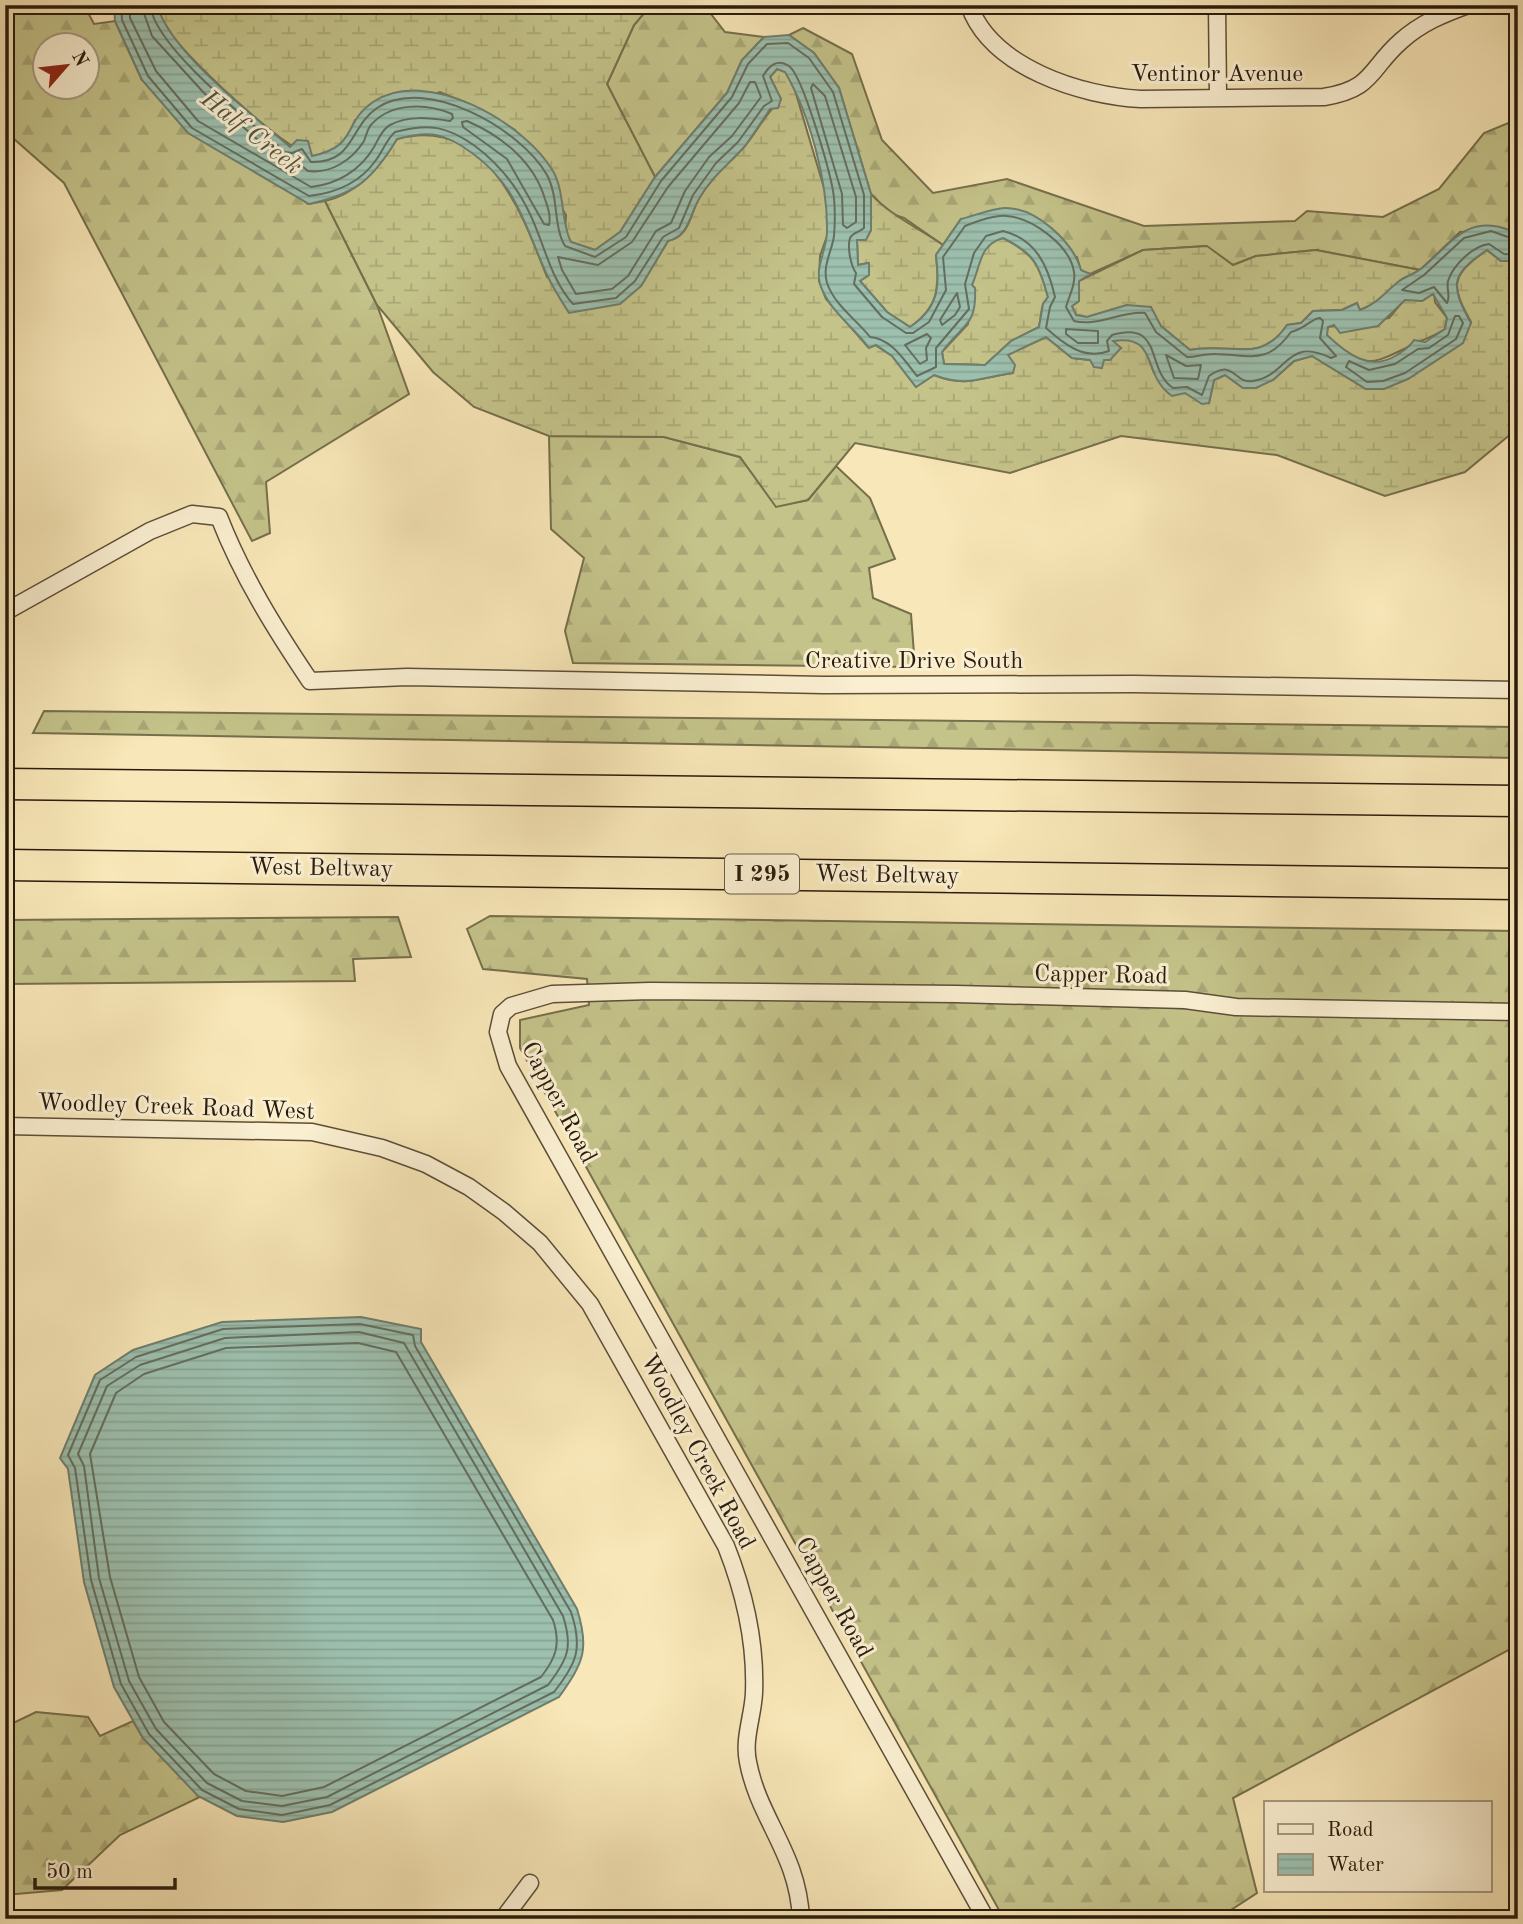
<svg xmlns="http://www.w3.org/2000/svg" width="1523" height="1924" font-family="'Old Standard TT',serif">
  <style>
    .forest { fill: url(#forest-firs); stroke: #766f4c; stroke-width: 2; fill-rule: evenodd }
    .wetland { fill: url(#wetland-marsh); stroke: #766f4c; stroke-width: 2 }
    .water { fill: url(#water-rules); stroke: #6f7e6e; stroke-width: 2; fill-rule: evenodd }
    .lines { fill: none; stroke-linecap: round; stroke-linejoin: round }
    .shore { stroke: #636e5e; stroke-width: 2 }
    .minor-casing { stroke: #5d4e38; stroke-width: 19 }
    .motorway-casing { stroke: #291b0d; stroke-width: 33 }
    .minor { stroke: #faefd1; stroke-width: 16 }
    .motorway { stroke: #f8e7b8; stroke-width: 30 }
    .labels { text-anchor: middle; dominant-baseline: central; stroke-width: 6; stroke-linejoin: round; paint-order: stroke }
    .shield { fill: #faefd1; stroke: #685b48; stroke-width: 2 }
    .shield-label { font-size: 23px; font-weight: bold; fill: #291b0d }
    .street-label { font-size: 24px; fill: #291b0d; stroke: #faefd1 }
    .water-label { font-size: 26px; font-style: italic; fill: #525546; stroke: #faefd1 }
  </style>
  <defs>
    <pattern id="forest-firs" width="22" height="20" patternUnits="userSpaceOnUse" patternTransform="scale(1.75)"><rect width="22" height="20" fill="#c4c38a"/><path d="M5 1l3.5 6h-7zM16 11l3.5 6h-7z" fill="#a8a776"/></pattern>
    <pattern id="wetland-marsh" width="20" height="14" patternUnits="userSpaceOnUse" patternTransform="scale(1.75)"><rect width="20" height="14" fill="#c4c38a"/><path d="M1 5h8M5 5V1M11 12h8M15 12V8" fill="none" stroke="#a8a776"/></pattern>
    <pattern id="water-rules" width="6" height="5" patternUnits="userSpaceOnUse" patternTransform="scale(1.75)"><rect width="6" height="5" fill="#9dc0af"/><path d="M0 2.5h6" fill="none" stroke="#87a495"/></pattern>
  </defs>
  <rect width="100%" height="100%" fill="#f8e7b8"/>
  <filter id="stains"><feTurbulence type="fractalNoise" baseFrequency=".00286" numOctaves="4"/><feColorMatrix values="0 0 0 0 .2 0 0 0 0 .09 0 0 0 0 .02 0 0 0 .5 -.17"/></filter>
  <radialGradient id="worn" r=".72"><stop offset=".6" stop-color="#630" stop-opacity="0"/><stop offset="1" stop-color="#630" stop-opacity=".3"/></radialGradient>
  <g class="forest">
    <path d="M5 5H84L94 24 115 21 142 80 308 204 325 201 377 305 409 394 266 482 270 533 252 541 64 183 5 131ZM46 46H88V88H46Z"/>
    <path d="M651 5H704L725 32 764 37 742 60 727 93 655 177 607 84 634 25Z"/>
    <path d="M803 28 852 54 882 140 933 193 1007 179 1144 226 1295 221 1307 211 1383 217 1439 189 1484 133 1518 119V226L1509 230 1460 232 1420 270 1316 250 1256 256 1233 265 1206 246 1143 250 1090 274 1081 271 1077 257 961 219 943 245 904 218 889 213 871 194 839 88 814 53 789 35Z"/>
    <path d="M549 436 664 437 740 457 777 506 808 500 836 466 870 498 895 559 869 568 873 598 911 614 915 667 573 663 565 631 584 558 551 529Z"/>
    <path d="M44 711 1518 727V758L33 733Z"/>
    <path d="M490 916 1518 931V1645L1233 1798 1257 1893 1217 1919H1004L520 1048V1020L589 1005 587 979 483 969 467 929Z"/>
    <path d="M398 917 411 957 353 959 355 981 5 984V920Z"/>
    <path d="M36 1712 88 1717 100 1736 133 1721 143 1738 200 1797 120 1835 62 1890 5 1895V1727Z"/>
  </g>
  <g class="wetland">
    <path d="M157 5H651L634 25 607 84 655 177 620 232 595 250 571 242 565 232 566 215 515 130 484 111 440 92 355 120C348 138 335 156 313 156 289 155 178 50 164 25 161 19 158 12 157 5Z"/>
    <path d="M777 69 786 72 794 87 827 198V236L820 256 819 281 826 299 868 347 875 345 892 356 916 387 934 375C967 388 980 377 1013 373L1007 355 1046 337 1072 358 1090 360 1101 368 1104 359 1121 348 1112 341 1131 338 1143 344 1154 373 1185 393 1209 403 1214 380 1225 375 1243 388 1273 380 1294 361 1312 356 1366 389 1471 322C1450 285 1451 275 1487 250L1501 261H1518V428L1465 472 1385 496 1277 455 1121 436 1010 473 855 443 808 500 776 507 740 457 664 437 549 436 474 407 433 372 377 305 325 201C357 194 381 166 397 139 486 115 521 210 547 277L641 286 668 241C689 237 690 216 698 200 711 177 729 164 745 146 758 130 766 113 781 99L770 77Z"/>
    <path d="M871 194C891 216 919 228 943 245L936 255C940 287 938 308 910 327L887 312 860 281 869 275 868 263 858 265 857 239H866L871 230Z"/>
    <path d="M1003 238C1034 254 1039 264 1048 297L1043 304 1039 327 1011 341 985 365 944 364 942 352 968 324 972 285 980 256 990 242Z"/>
    <path d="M1207 246 1233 265 1256 256 1316 250 1420 270C1397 282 1382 303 1359 310L1357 303 1342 310 1313 311 1301 323 1287 325C1260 365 1232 342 1190 350L1161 326 1127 305 1087 317 1076 315 1072 306 1079 301V281L1143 250Z"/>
    <path d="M1434 293 1435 302 1447 318 1445 329C1433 337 1422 340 1410 346 1368 367 1363 369 1326 335L1328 327 1389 318 1405 299 1422 301Z"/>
  </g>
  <g class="water">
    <path d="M114 5H157C170 52 252 114 290 147L297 140 308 141 312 156C359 146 342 123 373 102 426 66 524 122 553 171 565 192 561 224 571 242L595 250 620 232 655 177 727 93 742 60 764 37 789 35 814 53 839 88 871 194V230L866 240H857L858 265 869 263V275L860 281 887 312 910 327C939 308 940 286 936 255L961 219C974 216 990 209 1004 208 1036 207 1073 242 1081 270L1090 274 1079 281V301L1072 306 1076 315 1087 317 1127 305 1151 307 1161 326 1190 350C1232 342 1260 365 1287 325L1301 323 1313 311 1342 310 1357 303 1360 310C1377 304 1384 293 1398 282 1405 276 1415 274 1422 268 1451 244 1466 214 1509 230L1518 226V261H1501L1487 250C1450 275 1450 285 1471 323L1463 343 1408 379 1384 389H1366L1312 356 1294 361 1273 380 1256 388H1243L1225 375 1214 380 1209 403 1202 404 1185 393 1172 396C1141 375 1160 334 1113 341L1121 348 1110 360H1104L1102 368 1094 367 1090 360 1072 358 1046 337 1008 355 1015 365 1013 373C980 377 968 388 934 375L916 387 892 356 876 345 869 348C853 326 829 311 820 284 815 266 827 249 827 232 828 183 810 115 785 72L777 69 770 77 781 99 778 108 770 109C762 121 754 134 745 146 729 164 711 177 699 199 689 216 689 236 668 241L641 286 620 304 569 313C561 300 553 288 547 275 525 227 518 186 472 153 445 133 430 130 397 139 372 180 356 194 309 204L188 133 142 80 115 21ZM1003 238C1034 253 1039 264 1048 297L1043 304 1039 327 1011 341 985 365 944 364 942 352C962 324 977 327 975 288L972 285C981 265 979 245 1003 238ZM1433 294 1447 318 1445 329 1425 342 1414 340C1410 347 1404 350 1397 355 1370 372 1347 354 1327 335L1328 327 1334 325 1340 333 1378 326 1405 300 1422 301Z"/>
    <path d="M361 1317 421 1329V1342L577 1609C590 1650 583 1663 559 1697L332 1812 283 1822 237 1816 198 1796 143 1738 114 1687 84 1582 68 1469 60 1458 95 1375 133 1350 222 1322Z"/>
  </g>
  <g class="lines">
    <g class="shore">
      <path d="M121 5 122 20 148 76 192 128 309 196C336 193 360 183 376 160 383 151 386 140 395 132 429 123 447 126 475 146 499 164 516 185 529 212 544 242 550 279 573 304L616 298 635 281 663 237 679 228 693 195 716 163 738 142 764 106 772 101 763 76C769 66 777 58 789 66 803 76 832 177 834 198 835 209 835 224 834 236 832 251 822 266 827 283 835 306 856 319 870 337 892 339 904 360 917 376L936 367V348L969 309 965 284 974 253 986 236 1003 231C1036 239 1048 266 1055 297L1050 307 1046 328C1065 345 1084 360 1109 351L1107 341 1112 335C1164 320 1145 369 1173 388L1187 387 1202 395 1209 376C1235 358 1233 384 1253 381 1289 375 1286 336 1331 358L1336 356 1320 338 1323 321 1320 318C1312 318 1305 329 1291 332 1267 365 1252 355 1216 354 1206 353 1197 357 1187 357L1156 332 1145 313C1120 311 1098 327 1074 321L1066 307C1069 296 1076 284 1074 272 1070 245 1032 218 1007 216 995 214 975 222 965 226L943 257 946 290 929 322 913 333H906L882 317 854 284 856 273C851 266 847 248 850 238 853 232 860 232 864 228V195L833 92 809 58 788 43 767 44 748 64 732 97 661 181 626 237 595 257 565 246C553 226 559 197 547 175 521 129 426 75 377 108 349 127 355 163 311 162L302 149 292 153 285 152C252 123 155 48 150 5"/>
      <path d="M130 5V18L156 71 198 121 311 187C337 184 360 171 374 147 378 140 382 129 390 125 409 115 430 118 450 121L453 118 452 114C426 103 390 102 370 126 367 131 366 136 364 141 352 160 331 174 308 171L297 162 280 159 204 93 152 36 141 5"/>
      <path d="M750 82H755L761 97 732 136 709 157 685 191 671 223 656 231 628 276 612 289 576 294 562 270 558 257 598 265 632 242 668 187 739 103Z"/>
      <path d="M813 84 825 96 856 197V222L847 228 843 225 842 194 811 88Z"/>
      <path d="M467 121C502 136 534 162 545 199 548 208 551 216 549 225L544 224 507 159 463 127 462 122Z"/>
      <path d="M1518 234 1508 237 1491 231 1464 238 1424 275 1402 290 1419 293 1434 287 1447 303C1451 296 1446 289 1448 281 1453 265 1473 246 1489 244L1504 254 1518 255"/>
      <path d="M957 293 960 307 955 315 942 325 940 320Z"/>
      <path d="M1455 316H1459L1463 323 1456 339 1405 373 1383 381 1367 382 1346 367 1349 361 1369 370 1395 364 1418 349 1429 348 1448 335Z"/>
      <path d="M1066 329 1098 331V343H1078L1066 334Z"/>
      <path d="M927 334 931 338 926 348 927 360 920 364 905 345Z"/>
      <path d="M1166 355 1186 366 1201 365 1198 379 1174 378Z"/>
      <path d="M360 1324 413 1335 415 1346 571 1612C583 1648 577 1663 554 1692L330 1805 282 1815 239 1809 202 1790 149 1734 121 1684 91 1580 75 1468 68 1455 100 1380 136 1357 223 1329Z"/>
      <path d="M359 1332 404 1343 563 1616C573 1647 568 1659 548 1685L327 1797 282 1806 242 1801 207 1783 156 1729 129 1681 99 1578 84 1466 78 1454 107 1386 140 1365 225 1338Z"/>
      <path d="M358 1343 396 1352 553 1620C561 1644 556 1658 541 1677L324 1787 282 1796 246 1791 214 1774 164 1722 139 1677 110 1577 90 1454 116 1393 144 1374 226 1348Z"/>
    </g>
    <defs>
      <g id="minor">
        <path d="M969 5C991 68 1082 96 1141 99L1324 97C1374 89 1369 69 1401 41 1421 23 1443 14 1468 5"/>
        <path d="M1217 5 1218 96"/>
        <path d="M5 612 150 531 192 514 219 517C242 576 275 629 310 681L407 677 823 685 1134 684 1518 690"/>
        <path d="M5 1126 312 1132 382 1148 426 1164 469 1187 504 1212 540 1243 590 1304 726 1546C745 1594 756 1641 754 1693 753 1716 743 1739 748 1762 759 1820 798 1853 801 1919"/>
        <path d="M503 1919 530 1883"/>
        <path d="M986 1919 508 1066 498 1032 502 1014 511 1006 552 994 650 991 956 994 1185 1000 1236 1007 1518 1012"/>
      </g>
      <g id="motorway">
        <path d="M5 784 1518 801"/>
        <path d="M5 865 1518 884"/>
      </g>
    </defs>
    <use href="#minor" class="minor-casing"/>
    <use href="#motorway" class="motorway-casing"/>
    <use href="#minor" class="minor"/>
    <use href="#motorway" class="motorway"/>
  </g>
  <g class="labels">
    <rect class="shield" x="725" y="854.5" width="74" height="39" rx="5"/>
    <g class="shield-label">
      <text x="762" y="874">I 295</text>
    </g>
    <g class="street-label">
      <text x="1217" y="75">Ventinor Avenue</text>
      <text x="914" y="662">Creative Drive South</text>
      <text transform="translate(321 869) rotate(1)">West Beltway</text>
      <text transform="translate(887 876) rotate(1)">West Beltway</text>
      <text transform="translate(1101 976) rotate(1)">Capper Road</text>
      <text transform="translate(558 1103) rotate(62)">Capper Road</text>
      <text transform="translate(176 1108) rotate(2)">Woodley Creek Road West</text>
      <text transform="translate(697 1452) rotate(62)">Woodley Creek Road</text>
      <text transform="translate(833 1598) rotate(61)">Capper Road</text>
    </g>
    <g class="water-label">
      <text transform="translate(251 133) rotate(38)">Half Creek</text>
    </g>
  </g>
  <rect width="1523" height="1924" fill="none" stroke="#f8e7b8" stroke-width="28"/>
  <rect x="7" y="7" width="1509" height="1910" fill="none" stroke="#291b0d" stroke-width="3.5"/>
  <rect x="14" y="14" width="1495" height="1896" fill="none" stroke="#291b0d" stroke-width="2"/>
  <rect x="1264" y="1801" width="228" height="91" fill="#faefd1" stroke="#a69a83" stroke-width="2"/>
  <rect x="1278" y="1824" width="35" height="10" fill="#faefd1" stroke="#a69a83" stroke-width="2"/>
  <text x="1327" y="1836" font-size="21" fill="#291b0d">Road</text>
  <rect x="1278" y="1854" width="35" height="21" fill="url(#water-rules)" stroke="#a69a83" stroke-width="2"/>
  <text x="1327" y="1871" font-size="21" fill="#291b0d">Water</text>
  <g transform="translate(66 66) rotate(62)"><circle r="33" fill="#faefd1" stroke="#a69a83" stroke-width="2"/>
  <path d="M0-5L12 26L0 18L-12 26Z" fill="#8f2418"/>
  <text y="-10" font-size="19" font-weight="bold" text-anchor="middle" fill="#291b0d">N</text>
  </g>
  <path d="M35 1878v10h140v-10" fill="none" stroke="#291b0d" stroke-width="3.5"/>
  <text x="46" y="1878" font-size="21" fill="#291b0d" stroke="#faefd1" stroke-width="5" paint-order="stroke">50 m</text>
  <rect width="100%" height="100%" filter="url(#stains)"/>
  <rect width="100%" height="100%" fill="url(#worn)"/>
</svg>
